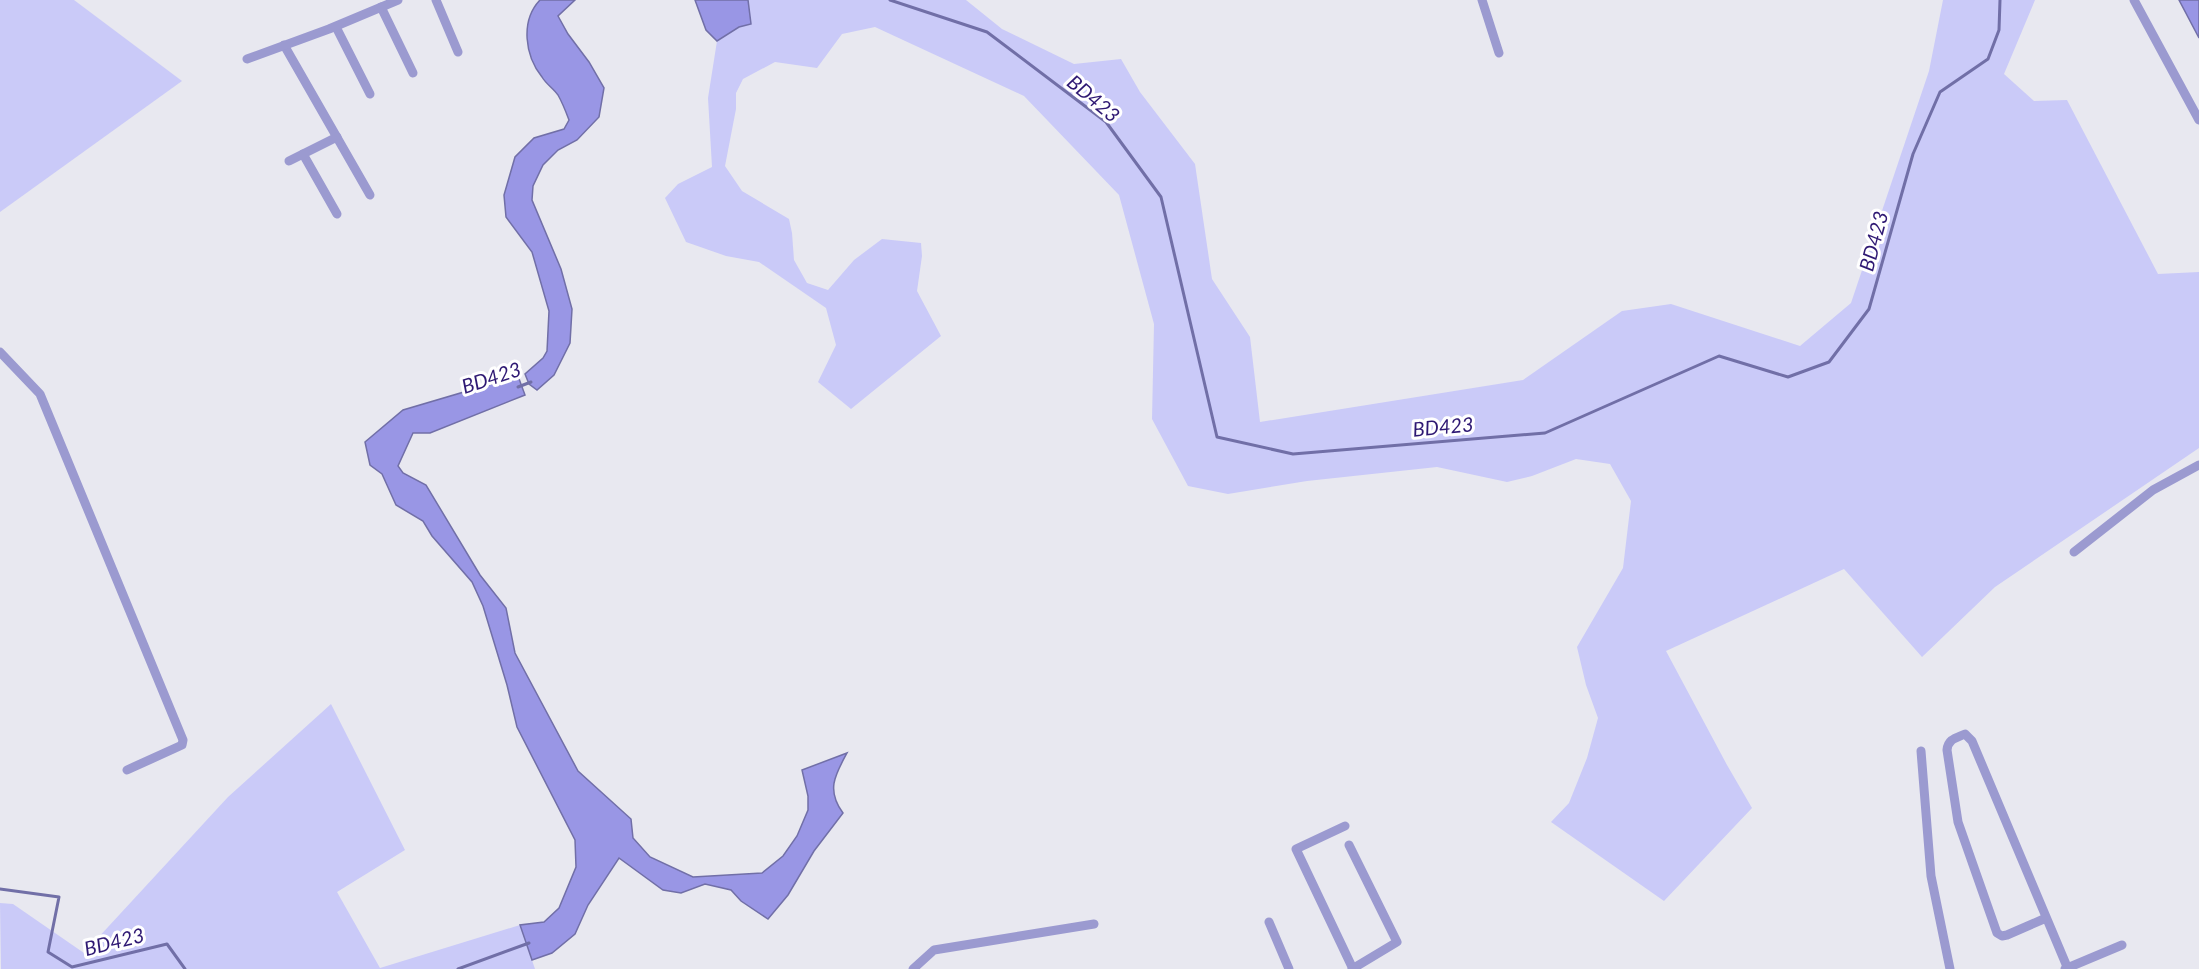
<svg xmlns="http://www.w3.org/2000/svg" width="2199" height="969" font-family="Lato,sans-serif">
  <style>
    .green { fill: #cacaf8 }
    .water { fill: #9996e5; stroke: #716fa7; stroke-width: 1.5 }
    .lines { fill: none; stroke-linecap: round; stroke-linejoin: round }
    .stream { stroke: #716fa7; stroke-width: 3 }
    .minor { stroke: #9b9ad0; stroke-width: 9 }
    .labels { text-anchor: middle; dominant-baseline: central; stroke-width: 6; stroke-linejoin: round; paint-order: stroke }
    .water-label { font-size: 20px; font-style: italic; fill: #2e1873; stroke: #fff }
  </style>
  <rect width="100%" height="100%" fill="#e8e8f0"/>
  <g class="green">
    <path d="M0 0H74L182 81 0 212Z"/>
    <path d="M748 0H966L1002 29 1074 64 1121 59 1140 92 1195 164 1212 279 1250 337 1260 422 1523 380 1622 311 1671 304 1800 346 1851 303 1929 71 1943 0H2035L2004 74 2034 101 2067 100 2158 274 2199 272V448L1995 587 1922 657 1844 569 1666 651 1727 765 1752 808 1664 901 1551 822 1569 803 1587 758 1598 718 1586 685 1577 647 1623 568 1631 501 1610 464 1576 459 1532 476 1507 482 1437 467 1307 481 1228 494 1188 486 1152 419 1154 324 1119 195 1024 96 875 27 842 34 817 68 775 62 743 79 736 93V109L725 166 742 191 789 219 792 233 794 260 807 283 828 290 854 260 882 239 921 243 922 256 917 291 941 336 851 409 818 382 836 345 826 308 759 262 726 256 686 242 665 198 678 184 712 167 708 98 717 41 739 27 751 24Z"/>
    <path d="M331 704 405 850 337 892 380 968 520 925 535 969H1L0 903 13 904 84 953 228 797Z"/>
  </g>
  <g class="water">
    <path d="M540 0H575L558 16 568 34 589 62 604 88 599 117 577 140 558 150 543 165 533 186 532 200 561 269 572 309 570 343 554 375 537 390 529 384 525 374 543 358 547 351 549 311 532 252 506 217 504 195 515 157 534 138 564 129 569 120C566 112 562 102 558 95 553 88 546 84 542 77 525 56 520 21 540 0Z"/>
    <path d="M695 0H748L751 24 739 27 717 41 706 30Z"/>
    <path d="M2179 0H2199V38Z"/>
    <path d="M518 376 525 395 430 433H413L398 466 403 473 426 485 480 575 506 608 515 653 578 771 631 819 633 838 650 857 693 877 762 873 783 856 797 836 808 810V796L802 770 847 753C835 775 826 790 843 813L814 851 788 895 768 919 741 901 731 890 705 884 681 893 663 890 619 858 588 905 575 934 552 953 532 960 520 925 544 922 559 908 576 867 575 840 517 727 507 685 483 606 472 582 432 536 423 521 396 505 382 474 370 465 365 442 403 410Z"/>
  </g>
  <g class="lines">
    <g class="stream">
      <path d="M890 0 987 32 1106 122 1161 197 1217 437 1293 454 1545 433 1719 356 1788 377 1829 362 1869 309 1913 154 1940 92 1988 59 1999 30 2000 0"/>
      <path d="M518 387 531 382"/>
      <path d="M0 889 59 897 48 952 72 967 167 944 185 969"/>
      <path d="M458 969 529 943"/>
    </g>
    <g class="minor">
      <path d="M436 0 458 52"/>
      <path d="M1482 0 1499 53"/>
      <path d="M2134 0 2199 120"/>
      <path d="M381 7 413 73"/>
      <path d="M336 27 370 94"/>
      <path d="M284 45 370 195"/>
      <path d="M247 59 329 29 398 0"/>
      <path d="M303 154 337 214"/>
      <path d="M289 161 337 137"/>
      <path d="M0 352 40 394 183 740 182 745 127 770"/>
      <path d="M2074 552 2153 490 2199 465"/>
      <path d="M1921 751 1931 876 1950 969"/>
      <path d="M1345 826 1296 849 1353 969"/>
      <path d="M1349 845 1397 942 1352 969"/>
      <path d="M2046 918 2007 935 2002 936 1997 933 1958 822 1947 750C1948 739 1956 738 1965 734L1972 741 2068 969"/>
      <path d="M1269 922 1289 969"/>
      <path d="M913 969 934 950 1094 924"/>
      <path d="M2065 969 2122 945"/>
    </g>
  </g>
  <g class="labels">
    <g class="water-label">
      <text transform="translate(1094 98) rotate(40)">BD423</text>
      <text transform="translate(1873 241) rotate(-75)">BD423</text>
      <text transform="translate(491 377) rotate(-18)">BD423</text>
      <text transform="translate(1443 426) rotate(-5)">BD423</text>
      <text transform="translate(114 941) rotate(-14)">BD423</text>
    </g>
  </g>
</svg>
